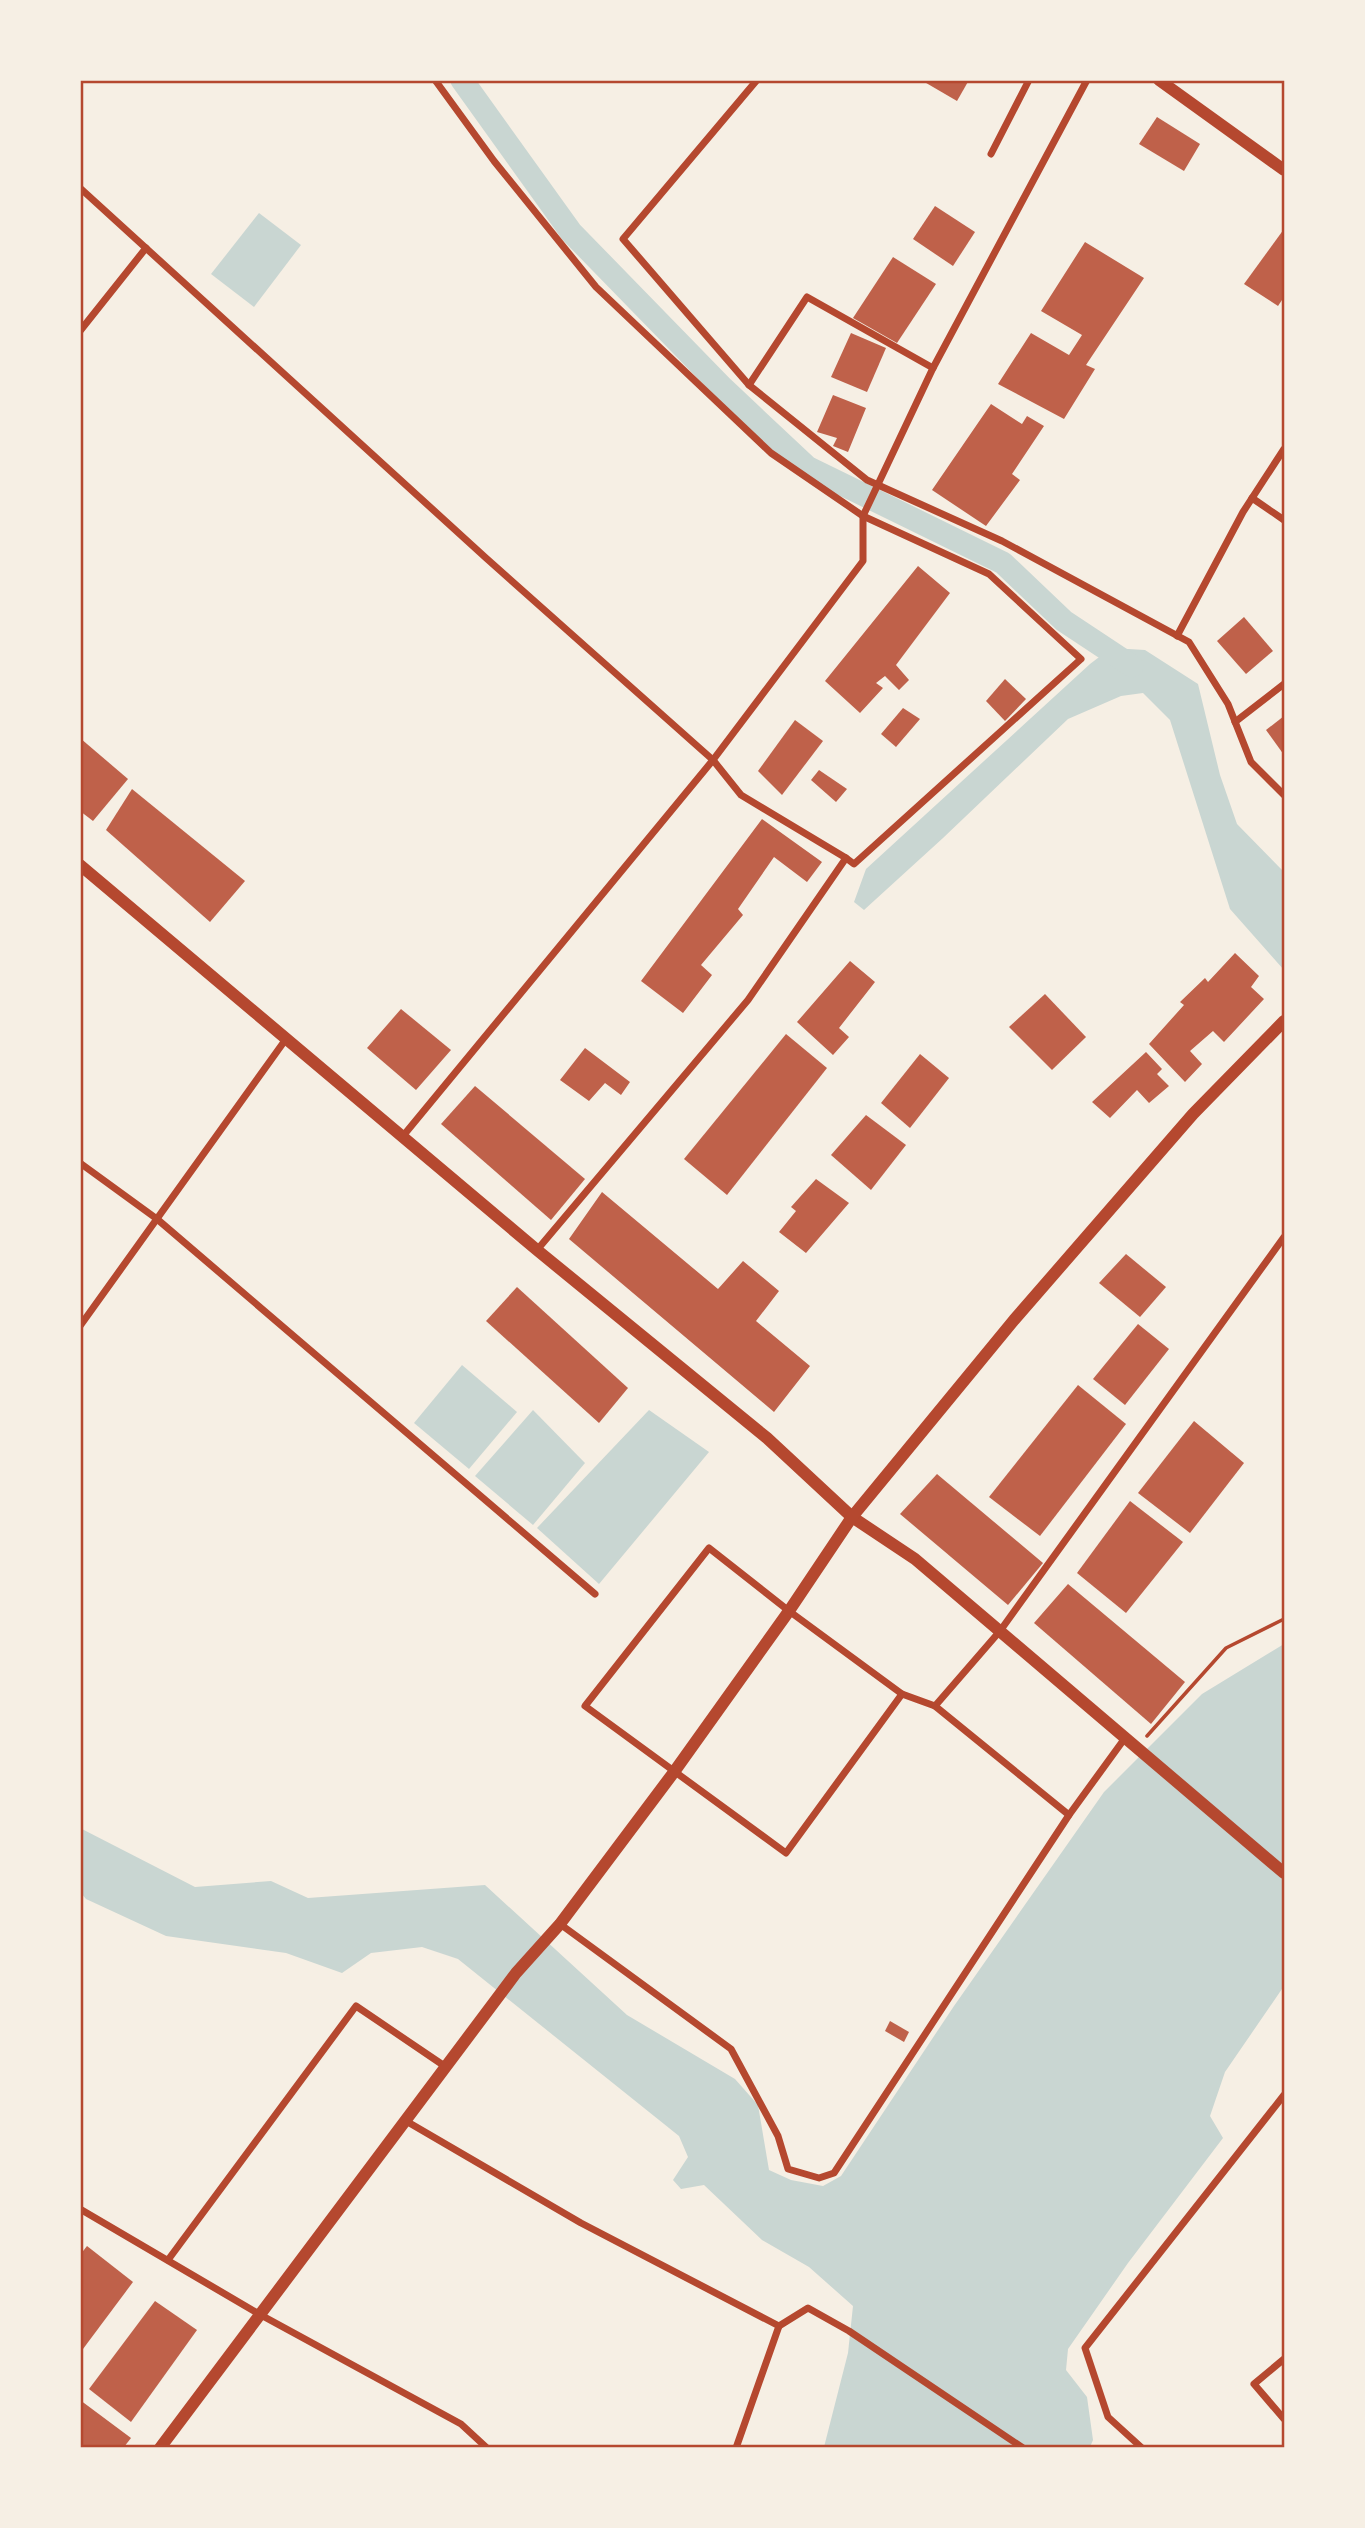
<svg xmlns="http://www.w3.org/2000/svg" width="1365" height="2528" font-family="'IBM Plex Sans',sans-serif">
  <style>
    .water { fill: #c9d6d2 }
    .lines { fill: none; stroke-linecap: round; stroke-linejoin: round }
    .canal { stroke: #c9d6d2; stroke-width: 23 }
    .building { fill: #bf614a }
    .path { stroke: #b5482f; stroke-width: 3.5 }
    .minor { stroke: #b5482f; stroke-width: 7 }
    .tertiary { stroke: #b5482f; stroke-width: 12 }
    .neatline { fill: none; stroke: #b5482f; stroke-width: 2.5 }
  </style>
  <rect width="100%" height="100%" fill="#f6efe4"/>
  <g class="water">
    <path d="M259 213 301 245 254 307 211 274Z"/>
    <path d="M1111 648 1145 650 1198 684 1220 775 1237 824 1284 872V970L1230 909 1170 720 1143 693 1121 696 1068 719 943 838 864 910 854 902 866 869 1090 664Z"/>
    <path d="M462 1365 517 1412 469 1469 414 1423Z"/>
    <path d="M533 1410 585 1463 533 1525 475 1476Z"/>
    <path d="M649 1410 709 1452 599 1584 537 1528Z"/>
    <path d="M1284 1644V1986L1225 2072 1210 2116 1223 2138 1128 2263 1068 2349 1066 2370 1087 2397 1093 2440 1090 2447H824L848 2353 853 2306 809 2267 762 2240 704 2185 681 2189 673 2180 688 2157 679 2136 458 1959 422 1947 371 1953 342 1973 286 1953 166 1936 86 1899 81 1893 80 1828 195 1887 271 1881 308 1898 485 1885 627 2015 735 2079 758 2105 769 2170 791 2180 823 2186 841 2176 954 2006 1104 1792 1202 1694Z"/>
  </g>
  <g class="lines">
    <path class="canal" d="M462 80 571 232 723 388 807 467 1003 563 1064 621 1132 666"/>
  </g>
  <g class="building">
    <path d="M921 80H969L957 101Z"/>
    <path d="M1157 117 1200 144 1184 171 1139 144Z"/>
    <path d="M935 206 975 232 953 266 913 239Z"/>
    <path d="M1284 229V297L1278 306 1244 284Z"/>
    <path d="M1085 242 1144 278 1086 365 1095 369 1064 419 998 384 1031 333 1069 355 1082 335 1041 311Z"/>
    <path d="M893 257 936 284 897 343 853 318Z"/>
    <path d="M851 333 886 348 867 392 831 377Z"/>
    <path d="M833 395 866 408 848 452 833 446 837 438 817 432Z"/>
    <path d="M991 404 1022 424 1027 416 1044 426 1012 474 1020 480 986 526 932 490Z"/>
    <path d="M918 566 950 593 896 665 909 680 899 690 885 676 876 683 883 688 860 713 825 681Z"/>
    <path d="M1244 617 1273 651 1246 674 1217 641Z"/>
    <path d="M1005 679 1026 699 1005 721 986 701Z"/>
    <path d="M903 708 920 719 896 747 881 734Z"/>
    <path d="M1284 716V755L1266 730Z"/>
    <path d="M795 720 823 741 782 795 758 771Z"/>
    <path d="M80 738 128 779 93 821 80 811Z"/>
    <path d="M819 770 847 789 836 802 811 780Z"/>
    <path d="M132 789 245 881 210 922 106 830Z"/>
    <path d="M762 819 822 862 807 882 774 857 738 909 743 915 701 965 712 975 683 1013 641 981Z"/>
    <path d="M1235 953 1259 976 1251 987 1264 999 1224 1042 1213 1031 1190 1051 1202 1064 1185 1082 1149 1044 1184 1005 1180 1002 1205 978 1208 982Z"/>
    <path d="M850 961 875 982 839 1028 849 1037 833 1055 797 1022Z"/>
    <path d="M1045 994 1086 1037 1052 1070 1009 1027Z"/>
    <path d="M401 1009 451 1050 416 1090 367 1048Z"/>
    <path d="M786 1034 827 1068 727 1195 684 1159Z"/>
    <path d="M585 1048 630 1082 621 1095 605 1083 589 1101 560 1080Z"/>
    <path d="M1146 1052 1162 1069 1157 1074 1169 1086 1149 1103 1137 1090 1110 1118 1092 1102Z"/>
    <path d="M920 1054 949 1078 910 1128 881 1103Z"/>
    <path d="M475 1086 585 1179 551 1220 441 1124Z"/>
    <path d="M866 1115 906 1145 871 1190 831 1155Z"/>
    <path d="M816 1179 849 1203 806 1253 779 1232 796 1211 791 1207Z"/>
    <path d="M602 1192 718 1289 743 1261 779 1291 756 1321 810 1366 774 1412 569 1239Z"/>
    <path d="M1126 1254 1166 1287 1140 1317 1099 1283Z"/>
    <path d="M517 1287 628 1388 599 1423 486 1321Z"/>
    <path d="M1138 1324 1169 1349 1125 1405 1093 1379Z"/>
    <path d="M1078 1385 1126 1424 1040 1536 989 1497Z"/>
    <path d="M1194 1421 1244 1463 1190 1533 1138 1493Z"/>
    <path d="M937 1474 1043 1563 1008 1605 900 1514Z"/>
    <path d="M1130 1501 1183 1542 1126 1613 1077 1573Z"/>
    <path d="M1068 1584 1185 1682 1151 1724 1034 1623Z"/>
    <path d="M890 2021 909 2032 904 2042 885 2031Z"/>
    <path d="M87 2246 133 2282 80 2353V2255Z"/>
    <path d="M155 2301 197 2330 131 2422 89 2389Z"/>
    <path d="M80 2400 131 2438 124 2447H80Z"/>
  </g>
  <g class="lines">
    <path class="path" d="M1147 1736 1226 1648 1284 1619"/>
    <g class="minor">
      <path d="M435 80 494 161 596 287 771 453 863 516 989 574 1081 659 854 864 846 858"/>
      <path d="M757 80 623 239 749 385 867 480 1002 541 1189 642 1228 704 1251 762 1284 795"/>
      <path d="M991 154 1029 80"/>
      <path d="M80 188 486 558 713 760 741 795 846 858 748 1000 537 1250"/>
      <path d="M80 331 146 248"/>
      <path d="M749 385 807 297 933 368"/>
      <path d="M1252 498 1284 520"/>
      <path d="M1177 636 1243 512 1284 449"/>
      <path d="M1235 722 1284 684"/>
      <path d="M403 1136 713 760 863 561V516L933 368 1087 80"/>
      <path d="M80 1163 157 1219 595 1594"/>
      <path d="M80 1326 286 1039"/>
      <path d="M709 1548 789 1611 902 1694 786 1853 585 1706Z"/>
      <path d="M902 1694 935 1706"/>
      <path d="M1125 1738 1069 1815 935 1706 1000 1631 1284 1237"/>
      <path d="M560 1924 731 2049 778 2136 788 2169 819 2178 834 2173 1069 1815"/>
      <path d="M406 2121 581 2223 779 2326 736 2448"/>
      <path d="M80 2209 259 2314 461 2424 487 2448"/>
      <path d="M168 2260 356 2006 446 2067"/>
      <path d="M779 2326 808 2308 849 2331 1023 2448"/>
      <path d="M1284 2359 1254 2384 1284 2419"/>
      <path d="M1142 2448 1108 2417 1085 2348 1284 2095"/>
    </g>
    <g class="tertiary">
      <path d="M1159 80 1284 170"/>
      <path d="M80 865 537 1250 767 1438 852 1517 915 1559 1284 1873"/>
      <path d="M160 2448 516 1973 560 1924 674 1772 789 1611 852 1517 1014 1320 1193 1114 1284 1021"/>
    </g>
  </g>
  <rect width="1365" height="2528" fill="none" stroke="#f6efe4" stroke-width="164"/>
  <rect x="82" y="82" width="1201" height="2364" class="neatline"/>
</svg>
